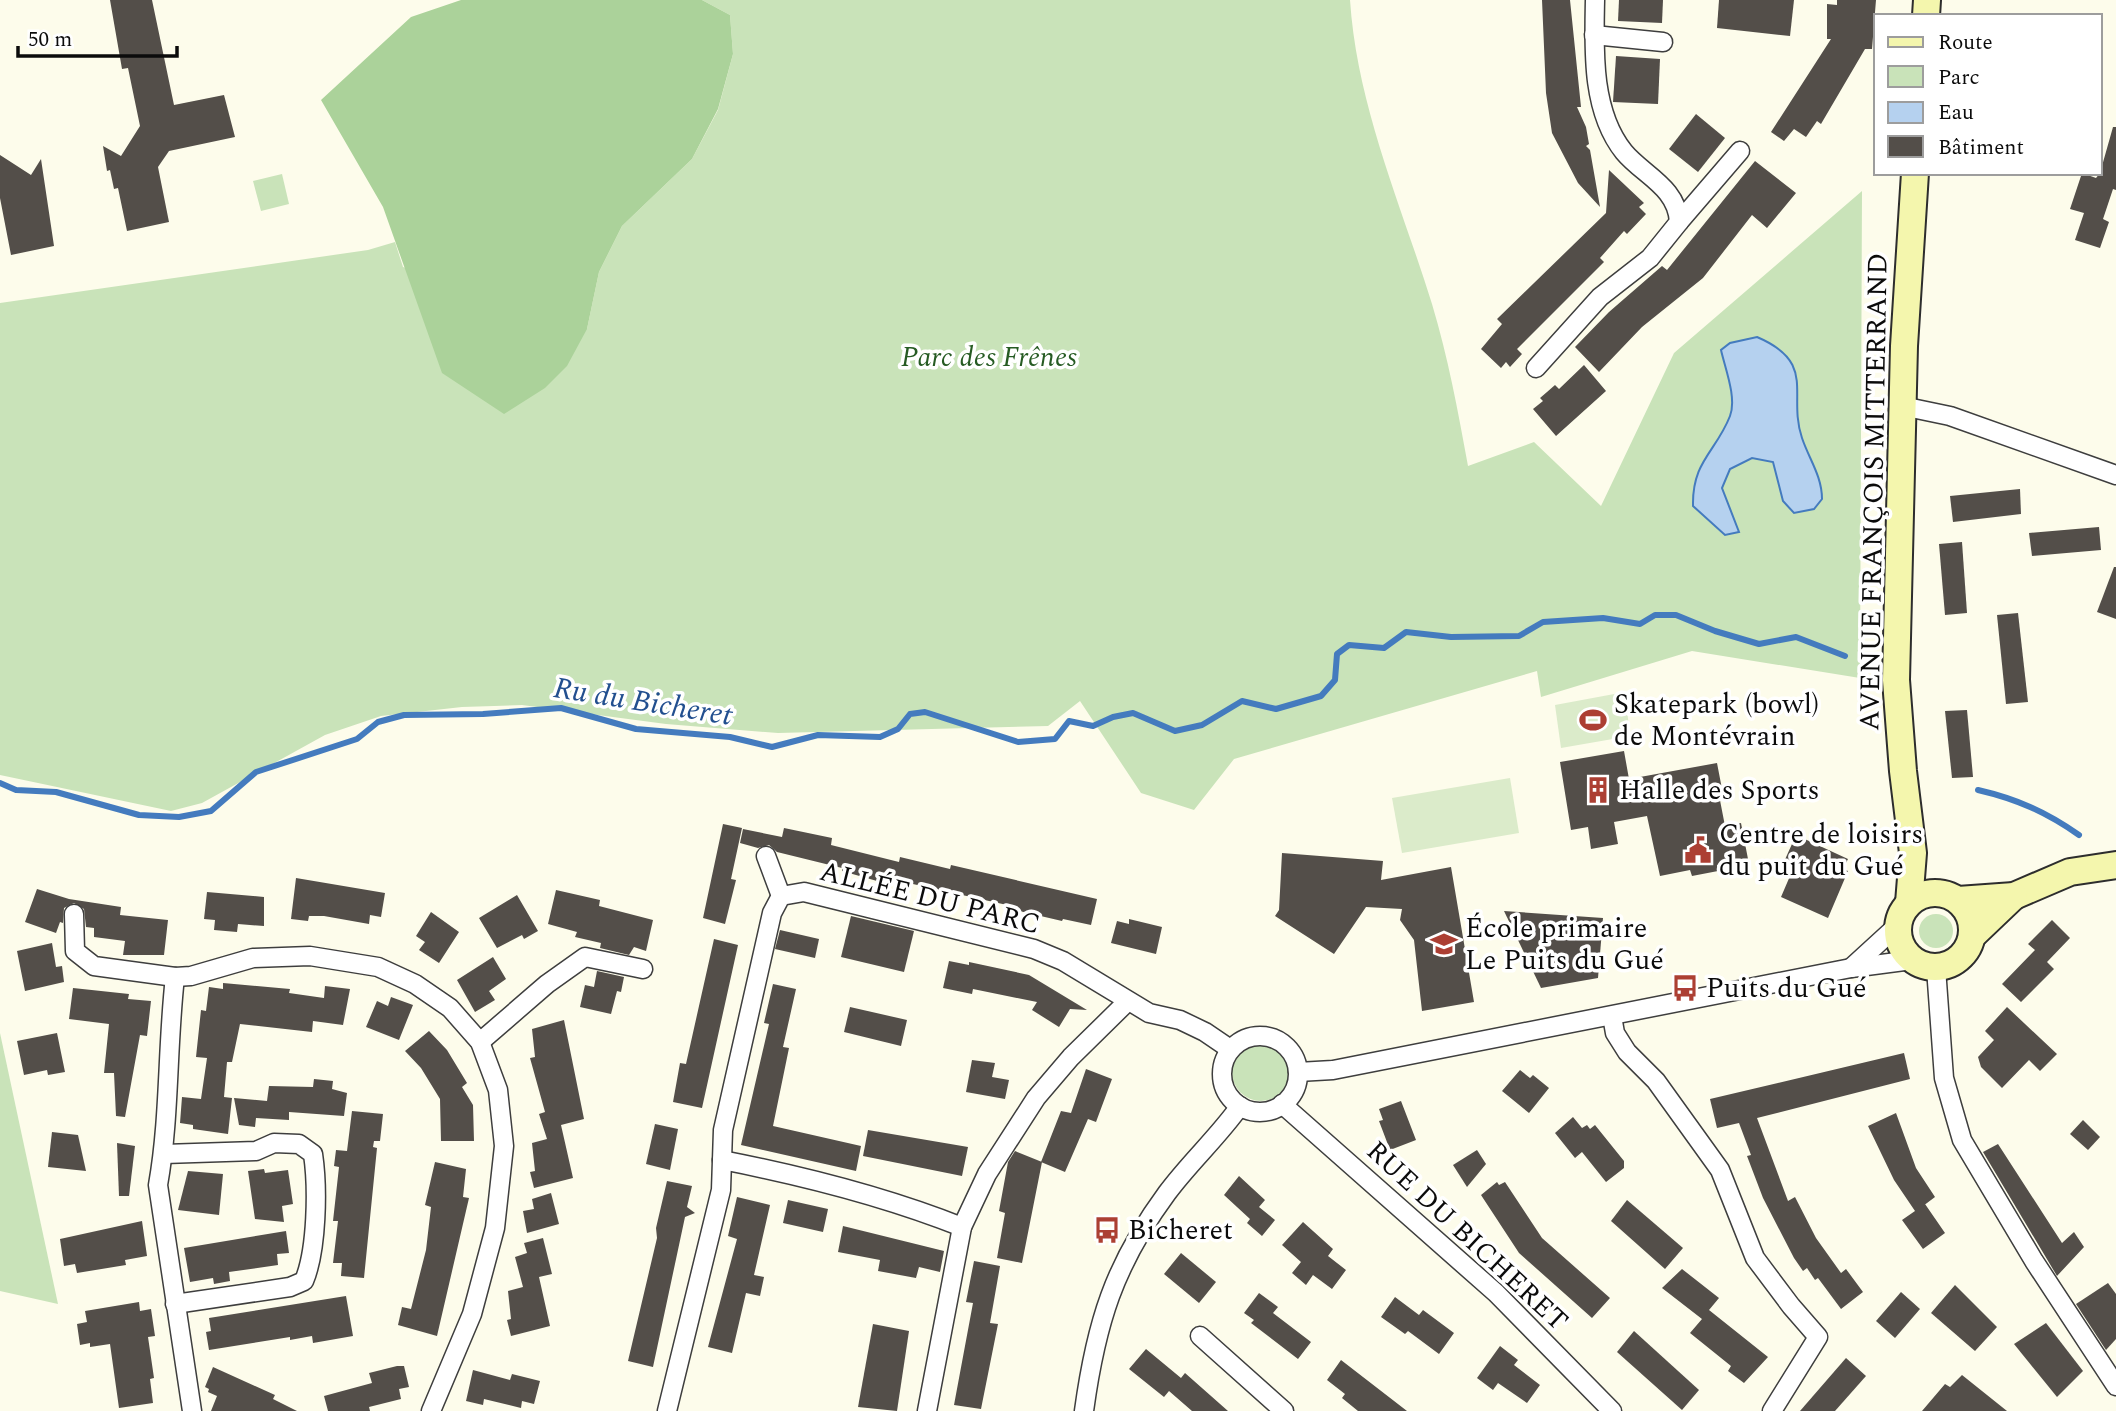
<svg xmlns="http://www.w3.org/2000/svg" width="2116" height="1411" font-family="Spectral,serif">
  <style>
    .green { fill: #c9e3b9 }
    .forest { fill: #abd29a }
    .pitch { fill: #dbebca }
    .water { fill: #b5d1ef; stroke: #447bbe; stroke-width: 2 }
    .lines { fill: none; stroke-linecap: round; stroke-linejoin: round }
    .stream { stroke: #447bbe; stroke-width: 6 }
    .building { fill: #534e49 }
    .minor-casing { stroke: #3e3e3e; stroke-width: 21 }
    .secondary-casing { stroke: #2d2d2d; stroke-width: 30 }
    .minor { stroke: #fff; stroke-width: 18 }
    .secondary { stroke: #f4f6ad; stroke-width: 26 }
    .labels { text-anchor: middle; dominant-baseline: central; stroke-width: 7; stroke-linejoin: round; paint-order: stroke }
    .park-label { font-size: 28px; font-style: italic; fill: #265b23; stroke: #fff }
    .street-label { font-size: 28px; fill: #0b0b0b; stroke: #fff }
    .poi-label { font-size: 28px; fill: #0b0b0b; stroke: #fff; text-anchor: start }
    .water-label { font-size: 30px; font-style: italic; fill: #224f8f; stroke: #fff }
  </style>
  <rect width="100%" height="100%" fill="#fdfceb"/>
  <g class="green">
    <path d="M702 0H1350C1357 106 1401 204 1432 304 1448 357 1458 411 1468 466L1534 442 1601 506 1674 353 1862 191 1860 678 1692 651 1541 697 1537 671 1234 759 1194 810 1141 793 1080 701 1048 726 778 733 666 724 522 705 462 707 381 716 325 735 202 803 171 811 0 775V303L368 250 395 242 403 267 587 329 599 272 622 226 692 159 718 110 733 54 730 15Z"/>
    <path d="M282 174 289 204 261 211 253 181Z"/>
    <circle cx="1936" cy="931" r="17"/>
    <path d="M0 1033 58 1304 0 1291Z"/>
    <circle cx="1261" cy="1072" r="29"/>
  </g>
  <path class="forest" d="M461 0H702L730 15 733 54 718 109 692 159 622 226 599 272 587 329 567 366 545 388 504 414 442 373 383 207 321 100 411 17Z"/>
  <g class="pitch">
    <path d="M1625 692 1630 736 1561 748 1555 705Z"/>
    <path d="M1510 778 1519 833 1402 853 1392 798Z"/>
  </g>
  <path class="water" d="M1757 337C1818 363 1787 394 1802 438 1809 459 1822 476 1822 499L1814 509 1794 513 1783 501 1773 462 1752 458 1730 469 1722 488 1739 532 1725 535 1693 506C1692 461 1716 452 1730 416 1737 398 1725 368 1721 350L1730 343Z"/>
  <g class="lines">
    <g class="stream">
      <path d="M0 783 16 790 56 792 139 815 179 817 211 811 256 772 357 739 378 722 404 715 483 714 561 708 636 729 730 737 772 747 818 735 880 737 898 729 910 714 925 712 1018 742 1055 739 1069 721 1093 726 1113 717 1133 713 1175 731 1202 725 1242 701 1276 709 1321 696 1335 680 1337 654 1349 645 1384 648 1406 632 1451 637 1519 636 1543 622 1603 618 1640 624 1655 615H1676L1715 631 1759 644 1796 637 1845 656"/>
      <path d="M1978 790C2017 799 2046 812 2079 835"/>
    </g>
  </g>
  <g class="building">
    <path d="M110 0H152L174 105 224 95 235 137 169 151 158 167 169 222 127 231 118 188 114 189 110 170 107 171 103 146 121 156 140 126 128 68 122 69Z"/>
    <path d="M1542 0H1570L1581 107H1577L1586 127 1589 144 1586 146 1590 150 1600 207 1578 183 1552 133 1546 93Z"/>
    <path d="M1619 0H1663L1662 23 1618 21Z"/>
    <path d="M1719 0H1794L1790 36 1717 28Z"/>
    <path d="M1837 0H1876L1872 49H1865L1821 124 1817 121 1806 137 1794 129 1784 141 1771 132 1831 39H1827V4L1837 5Z"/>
    <path d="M1616 56 1660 59 1658 104 1613 102Z"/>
    <path d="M1696 114 1725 138 1698 172 1669 149Z"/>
    <path d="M2113 127H2116V190L2113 189 2103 219 2109 222 2100 248 2075 240 2084 213 2070 209 2082 173 2096 178 2100 173Z"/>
    <path d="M0 155 31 175 41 159 54 246 11 255 0 198Z"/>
    <path d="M1755 161 1796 193 1767 228 1752 215 1703 278 1642 327 1599 372 1575 347 1609 312 1662 266 1667 270Z"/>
    <path d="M1609 170 1644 203 1639 207 1646 214 1627 234 1624 231 1600 258 1604 262 1517 349 1522 354 1510 367 1506 362 1501 368 1481 349 1502 324 1497 319 1606 213Z"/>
    <path d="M1584 365 1606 391 1556 436 1533 409 1543 401 1540 398 1547 392 1555 385 1559 389Z"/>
    <path d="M2020 489 2021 514 1953 522 1950 496Z"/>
    <path d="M2099 527 2101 550 2032 556 2029 533Z"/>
    <path d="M1962 542 1967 613 1945 615 1939 544Z"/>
    <path d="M2114 567H2116V619L2097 612Z"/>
    <path d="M2018 613 2028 702 2006 704 1997 615Z"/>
    <path d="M1967 710 1973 777 1952 778 1945 711Z"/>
    <path d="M1624 751 1629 779 1717 763 1722 789 1718 790 1725 826 1741 823 1748 859 1717 865 1718 871 1692 876 1690 870 1660 876 1647 816 1614 822 1618 844 1591 849 1588 827 1571 830 1560 762Z"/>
    <path d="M723 824 742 828 731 879 736 880 725 924 703 918Z"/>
    <path d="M784 828 832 838 831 845 899 862 900 857 950 869 951 865 1097 899 1091 925 1063 919 1062 921 1006 908 1007 905 886 878 884 883 842 871V868L777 852 769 845 758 848 740 843 743 829 782 837Z"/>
    <path d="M1796 835 1848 859 1843 869 1848 871 1828 918 1781 897 1793 869 1783 864Z"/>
    <path d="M1282 853 1383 861 1381 880 1451 867 1474 1002 1422 1011 1414 940 1400 920 1402 909 1366 907 1334 954 1275 916 1279 910Z"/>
    <path d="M296 878 385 893 381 917 370 915 369 924 324 916H309L308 921 291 919Z"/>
    <path d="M37 889 69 899 121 907 120 915 168 920 164 955H123L125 941 94 937V928L86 927 84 909 74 903 64 908 63 923 60 922 56 933 25 922Z"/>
    <path d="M556 890 600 900 599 906 653 920 646 951 634 947 629 955 600 948 601 943 575 937 577 932 548 924Z"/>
    <path d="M207 892 264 897V926L238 924 237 932 214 930 215 920 204 919Z"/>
    <path d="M517 895 538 931 524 939 522 935 497 948 479 918Z"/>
    <path d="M1504 911 1603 918 1598 978 1541 988Z"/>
    <path d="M431 912 459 932 439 963 419 950 425 942 416 936Z"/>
    <path d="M851 916 914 931 904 972 841 957Z"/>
    <path d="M1129 919 1162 927 1156 954 1111 943 1117 921 1129 924Z"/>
    <path d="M2052 920 2070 938 2047 962 2054 969 2021 1002 2002 984 2035 950 2028 944Z"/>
    <path d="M780 930 819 939 815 958 775 949Z"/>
    <path d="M714 939 738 945 702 1108 673 1102 680 1063 686 1064Z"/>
    <path d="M52 943 56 967 62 966 64 982 25 991 17 951Z"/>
    <path d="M493 957 506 979 489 991 495 1000 475 1012 457 980Z"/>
    <path d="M949 961 969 965V962L1029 975 1087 1010 1070 1009 1059 1027 1032 1010 1037 1002 973 989 972 994 943 988Z"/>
    <path d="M597 971 624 977 621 992 617 991 611 1014 580 1007 585 985 594 987Z"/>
    <path d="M223 983 290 989 289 993 324 998 325 986 350 989 343 1025 313 1021 312 1032 240 1024 232 1062H227L224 1097 232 1098 228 1134 193 1129V1125L180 1123 182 1097 201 1099 207 1058 196 1057 201 1010 206 1011 209 987 223 989Z"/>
    <path d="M773 984 796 989 783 1047 789 1048 773 1126 861 1146 856 1171 741 1145 769 1024 764 1023Z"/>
    <path d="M73 988 129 994 128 999 151 1001 147 1036 140 1035 125 1117 116 1116 114 1073H104L109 1024 69 1019Z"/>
    <path d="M391 997 413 1005 399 1040 366 1027 377 1001 388 1006Z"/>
    <path d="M850 1007 907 1020 901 1046 844 1032Z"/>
    <path d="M2007 1007 2057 1054 2040 1071 2029 1060 2002 1088 1981 1067 1978 1057 1994 1040 1985 1031Z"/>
    <path d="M564 1020 584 1119 561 1125 573 1178 534 1188 530 1172 535 1171 532 1143 547 1139 539 1114 545 1112 530 1058 535 1057 532 1029Z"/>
    <path d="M429 1031 447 1050 467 1083 462 1087 473 1105 474 1141H441L440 1099 421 1068 405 1051Z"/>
    <path d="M57 1033 65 1072 48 1075 47 1070 24 1075 17 1041Z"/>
    <path d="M1904 1053 1910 1079 1757 1118 1788 1201 1795 1197 1816 1238 1841 1273 1846 1269 1863 1292 1841 1309 1818 1278 1815 1280 1807 1268 1803 1271 1794 1258 1763 1198 1747 1156 1751 1155 1739 1123 1717 1128 1710 1099Z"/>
    <path d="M972 1060 995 1063 992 1077 1009 1080 1005 1099 966 1092Z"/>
    <path d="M1086 1069 1112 1079 1096 1122 1088 1119 1065 1172 1041 1162 1061 1111 1071 1113Z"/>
    <path d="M1520 1070 1530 1078 1533 1075 1549 1088 1529 1113 1502 1091Z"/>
    <path d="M314 1079 333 1081 332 1089 347 1093 344 1116 289 1112V1120L256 1118 255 1127 239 1125 234 1098 267 1101 269 1086 313 1087Z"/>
    <path d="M1401 1101 1416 1140 1390 1150 1379 1121 1383 1120 1379 1109Z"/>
    <path d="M352 1111 383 1114 380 1141H374L373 1147 377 1148 364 1278 341 1276 342 1263H333L338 1221H333L339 1167 334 1166 336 1150 347 1151Z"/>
    <path d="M1896 1113 1916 1168 1935 1197 1923 1206 1925 1204 1945 1233 1923 1249 1902 1220 1915 1211 1894 1180 1868 1126Z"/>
    <path d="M1573 1117 1582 1128 1587 1125 1590 1129 1595 1125 1624 1161V1168L1606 1182 1582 1152 1575 1158 1555 1133Z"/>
    <path d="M2083 1120 2100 1137 2088 1150 2070 1134Z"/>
    <path d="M655 1124 678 1129 670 1170 646 1164Z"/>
    <path d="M868 1130 968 1147 962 1176 863 1156Z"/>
    <path d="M52 1132 78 1135 86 1171 48 1167Z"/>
    <path d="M117 1143 135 1146 129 1196H119Z"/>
    <path d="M1998 1144 2062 1243 2074 1232 2084 1247 2057 1276 1983 1152Z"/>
    <path d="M1477 1150 1486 1164 1467 1187 1453 1165Z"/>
    <path d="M1015 1151 1042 1162 1022 1263 997 1258 1005 1213 999 1211 1008 1162Z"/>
    <path d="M435 1162 466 1169 463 1197 469 1198 437 1336 398 1325 402 1307 411 1309 426 1250 431 1207 425 1205Z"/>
    <path d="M264 1169 265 1173 288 1170 293 1204 282 1206 284 1222 255 1219 248 1171Z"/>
    <path d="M188 1171 223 1174 219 1215 178 1210Z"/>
    <path d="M1239 1176 1265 1200 1259 1207 1275 1220 1262 1236 1247 1223 1250 1219 1224 1195Z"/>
    <path d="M667 1181 692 1186 687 1207 695 1213 685 1217 653 1367 628 1361 657 1238 656 1228Z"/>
    <path d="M1497 1182 1499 1185 1505 1182 1542 1238 1610 1298 1592 1318 1519 1253 1481 1195Z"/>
    <path d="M551 1193 559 1224 527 1233 523 1211 534 1209 532 1199Z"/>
    <path d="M737 1197 770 1205 754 1275 764 1277 760 1296 746 1293 732 1353 708 1347 737 1239 728 1236Z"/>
    <path d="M788 1200 828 1209 823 1232 783 1223Z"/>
    <path d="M1627 1200 1683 1248 1665 1269 1611 1221Z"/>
    <path d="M142 1221 147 1256 125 1260 126 1265 77 1273 75 1264 64 1266 60 1239Z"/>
    <path d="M1303 1222 1333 1249 1328 1256 1346 1270 1332 1289 1313 1275 1306 1285 1292 1273 1301 1262 1282 1245Z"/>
    <path d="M843 1226 944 1251 940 1272 919 1267 916 1278 878 1271 880 1260 838 1252Z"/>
    <path d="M286 1231 289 1253 277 1254 278 1265 229 1272 230 1281 214 1284 213 1278 190 1282 184 1248Z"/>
    <path d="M543 1238 552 1274 539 1277 550 1326 511 1336 507 1320 511 1319 508 1291 523 1287 515 1257 527 1253 524 1243Z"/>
    <path d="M1181 1253 1216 1282 1199 1303 1164 1274Z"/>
    <path d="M974 1261 1000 1266 990 1323 998 1324 981 1409 954 1405 973 1303 966 1302Z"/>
    <path d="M1682 1269 1719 1298 1709 1310 1768 1357 1744 1383 1728 1371 1731 1366 1690 1333 1702 1319 1662 1288Z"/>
    <path d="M2108 1283 2116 1294V1339L2106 1350 2076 1304Z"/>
    <path d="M1955 1285 1997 1327 1975 1351 1931 1313Z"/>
    <path d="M1901 1292 1920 1309 1895 1338 1876 1321Z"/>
    <path d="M1259 1293 1278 1307 1273 1313 1311 1342 1298 1359 1251 1323 1254 1320 1244 1313Z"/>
    <path d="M346 1296 353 1336 313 1343 312 1336 290 1340V1337L209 1350 206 1332 211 1331 209 1318Z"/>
    <path d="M1395 1297 1419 1315 1423 1310 1454 1333 1439 1354 1408 1331 1405 1334 1381 1317Z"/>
    <path d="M139 1302 140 1311 151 1309 155 1336 148 1337 154 1378 150 1379 153 1403 119 1408 110 1344 90 1347V1343L80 1345 77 1324 87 1322 85 1311Z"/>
    <path d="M2046 1323 2083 1371 2057 1397 2014 1344Z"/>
    <path d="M873 1324 909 1331 897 1411 858 1407Z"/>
    <path d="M1634 1331 1699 1390 1682 1410 1617 1352Z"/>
    <path d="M1500 1346 1518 1360 1514 1365 1540 1385 1527 1403 1498 1383 1493 1390 1477 1378Z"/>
    <path d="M1146 1349 1181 1378 1185 1373 1228 1411H1192L1169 1391 1164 1397 1129 1369Z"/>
    <path d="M1846 1358 1866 1376 1835 1411H1800Z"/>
    <path d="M1341 1360 1407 1411H1358L1342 1398 1345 1394 1327 1380Z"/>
    <path d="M397 1366H404L409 1387 399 1389 401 1399 369 1407 370 1411H328L324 1396 372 1383 369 1373Z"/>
    <path d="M213 1367 275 1395 273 1399 297 1411H211L217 1396 208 1392 209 1389 205 1387Z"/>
    <path d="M473 1370 510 1380 512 1374 540 1381 534 1404 522 1401 521 1408 484 1399 483 1405 466 1401Z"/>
    <path d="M1962 1375 2007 1411H1922L1945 1384 1950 1387Z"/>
  </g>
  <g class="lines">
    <defs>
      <g id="minor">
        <path d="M1594 35 1663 42"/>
        <path d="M1679 222 1740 151"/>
        <path d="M1536 368 1600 297 1650 258 1679 222C1677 187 1643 175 1624 152 1591 111 1594 49 1595 0"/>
        <path d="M1902 406 1950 416 2116 475"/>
        <path d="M766 856 781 896"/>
        <path d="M74 914 75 951 94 966 175 977 191 976 253 958 310 956 378 967 415 984 450 1008 480 1042 498 1090 504 1146 495 1228 472 1314 431 1411"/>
        <path d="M1851 968 1898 925"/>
        <path d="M1936 968 1944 1078 1962 1140 2034 1261 2116 1386"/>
        <path d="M175 977C167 1046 170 1118 158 1185L192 1411"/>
        <path d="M1612 1016 1615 1033 1627 1052 1656 1081 1720 1170 1755 1258 1791 1306 1818 1337 1772 1411"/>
        <circle cx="1260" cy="1074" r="38"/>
        <path d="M480 1042 547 984 585 957 643 969"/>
        <path d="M1298 1072 1333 1070 1851 968 1912 960"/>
        <path d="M1282 1104 1496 1293 1612 1411"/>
        <path d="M164 1154 256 1151 274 1143 299 1144 313 1154C318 1188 317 1250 304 1281L290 1287 175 1304"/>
        <path d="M722 1160C804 1176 884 1196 962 1227"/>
        <path d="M1200 1336 1284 1411"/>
        <path d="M667 1411 721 1190 723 1130 772 913 781 896 804 892 1034 949 1063 961 1149 1013 1180 1020 1205 1032 1230 1049"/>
        <path d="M927 1411 962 1227 987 1174 1036 1098 1071 1057 1128 1001"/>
        <path d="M1084 1411C1096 1323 1114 1265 1167 1193 1190 1162 1218 1137 1240 1106"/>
      </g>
      <g id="secondary">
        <path d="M1926 16 1927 0"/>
        <circle cx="1935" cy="930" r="37"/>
        <path d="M1958 900 2014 896 2070 872 2116 865"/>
        <path d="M1909 903 1913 853 1903 771 1896 680 1904 346 1915 173"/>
        <path d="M1972 936 2014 896"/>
      </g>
    </defs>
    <use href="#minor" class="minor-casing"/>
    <use href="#secondary" class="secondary-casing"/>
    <use href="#minor" class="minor"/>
    <use href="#secondary" class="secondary"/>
  </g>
  <defs>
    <symbol id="stadium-bare" viewBox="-9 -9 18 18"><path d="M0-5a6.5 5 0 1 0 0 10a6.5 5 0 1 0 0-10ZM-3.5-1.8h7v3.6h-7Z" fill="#ac3f33" stroke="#fff" stroke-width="2.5" paint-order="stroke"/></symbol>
    <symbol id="building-bare" viewBox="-9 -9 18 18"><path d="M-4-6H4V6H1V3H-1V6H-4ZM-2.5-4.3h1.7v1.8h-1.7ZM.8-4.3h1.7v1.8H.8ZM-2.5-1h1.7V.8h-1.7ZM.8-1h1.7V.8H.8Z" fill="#ac3f33" stroke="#fff" stroke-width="2.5" paint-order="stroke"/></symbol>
    <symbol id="civic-bare" viewBox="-9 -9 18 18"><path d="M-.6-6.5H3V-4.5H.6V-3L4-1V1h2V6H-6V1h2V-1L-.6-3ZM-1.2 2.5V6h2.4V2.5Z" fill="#ac3f33" stroke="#fff" stroke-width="2.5" paint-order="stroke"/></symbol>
    <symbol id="school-bare" viewBox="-9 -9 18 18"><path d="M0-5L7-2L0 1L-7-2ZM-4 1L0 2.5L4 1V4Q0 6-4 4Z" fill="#ac3f33" stroke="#fff" stroke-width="2.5" paint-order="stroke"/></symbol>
    <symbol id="bus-bare" viewBox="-9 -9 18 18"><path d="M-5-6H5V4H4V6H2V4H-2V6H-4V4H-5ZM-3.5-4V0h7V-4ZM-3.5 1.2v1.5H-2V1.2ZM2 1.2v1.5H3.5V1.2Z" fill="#ac3f33" stroke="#fff" stroke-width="2.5" paint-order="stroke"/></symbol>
  </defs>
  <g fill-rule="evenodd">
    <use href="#stadium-bare" x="1574" y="701" width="38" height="38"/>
    <use href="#building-bare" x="1579" y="771" width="38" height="38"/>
    <use href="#civic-bare" x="1679" y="831" width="38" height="38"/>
    <use href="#school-bare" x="1425" y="925" width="38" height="38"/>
    <use href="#bus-bare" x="1666" y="969" width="38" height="38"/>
    <use href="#bus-bare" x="1088" y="1211" width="38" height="38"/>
  </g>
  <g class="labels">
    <g class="park-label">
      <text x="989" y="357">Parc des Frênes</text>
    </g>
    <g class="street-label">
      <text transform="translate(1874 492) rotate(-89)">AVENUE FRANÇOIS MITTERRAND</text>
      <text transform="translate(930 898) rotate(14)">ALLÉE DU PARC</text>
      <text transform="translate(1467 1236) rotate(43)">RUE DU BICHERET</text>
    </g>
    <g class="poi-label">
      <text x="1614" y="704">Skatepark (bowl)<tspan x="1614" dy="32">de Montévrain</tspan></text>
      <text x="1619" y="790">Halle des Sports</text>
      <text x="1719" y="834">Centre de loisirs<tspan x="1719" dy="32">du puit du Gué</tspan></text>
      <text x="1465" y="928">École primaire<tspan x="1465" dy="32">Le Puits du Gué</tspan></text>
      <text x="1706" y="988">Puits du Gué</text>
      <text x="1128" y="1230">Bicheret</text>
    </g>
    <g class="water-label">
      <text transform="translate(643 702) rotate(9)">Ru du Bicheret</text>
    </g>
  </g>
  <rect x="1874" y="14" width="228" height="161" fill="#ffffff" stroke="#9d9d9d" stroke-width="2"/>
  <rect x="1888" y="37" width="35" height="10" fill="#f4f6ad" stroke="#9d9d9d" stroke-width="2"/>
  <text x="1938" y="49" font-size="21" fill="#0b0b0b">Route</text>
  <rect x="1888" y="66" width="35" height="21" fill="#c9e3b9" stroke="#9d9d9d" stroke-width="2"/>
  <text x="1938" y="84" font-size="21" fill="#0b0b0b">Parc</text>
  <rect x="1888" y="102" width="35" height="21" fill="#b5d1ef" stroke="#9d9d9d" stroke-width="2"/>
  <text x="1938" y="119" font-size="21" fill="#0b0b0b">Eau</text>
  <rect x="1888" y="136" width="35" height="21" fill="#534e49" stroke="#9d9d9d" stroke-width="2"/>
  <text x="1938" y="154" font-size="21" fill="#0b0b0b">Bâtiment</text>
  <path d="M18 46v10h159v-10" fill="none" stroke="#0b0b0b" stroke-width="3.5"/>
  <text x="28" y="46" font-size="21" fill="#0b0b0b" stroke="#ffffff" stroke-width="5" paint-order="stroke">50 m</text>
</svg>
